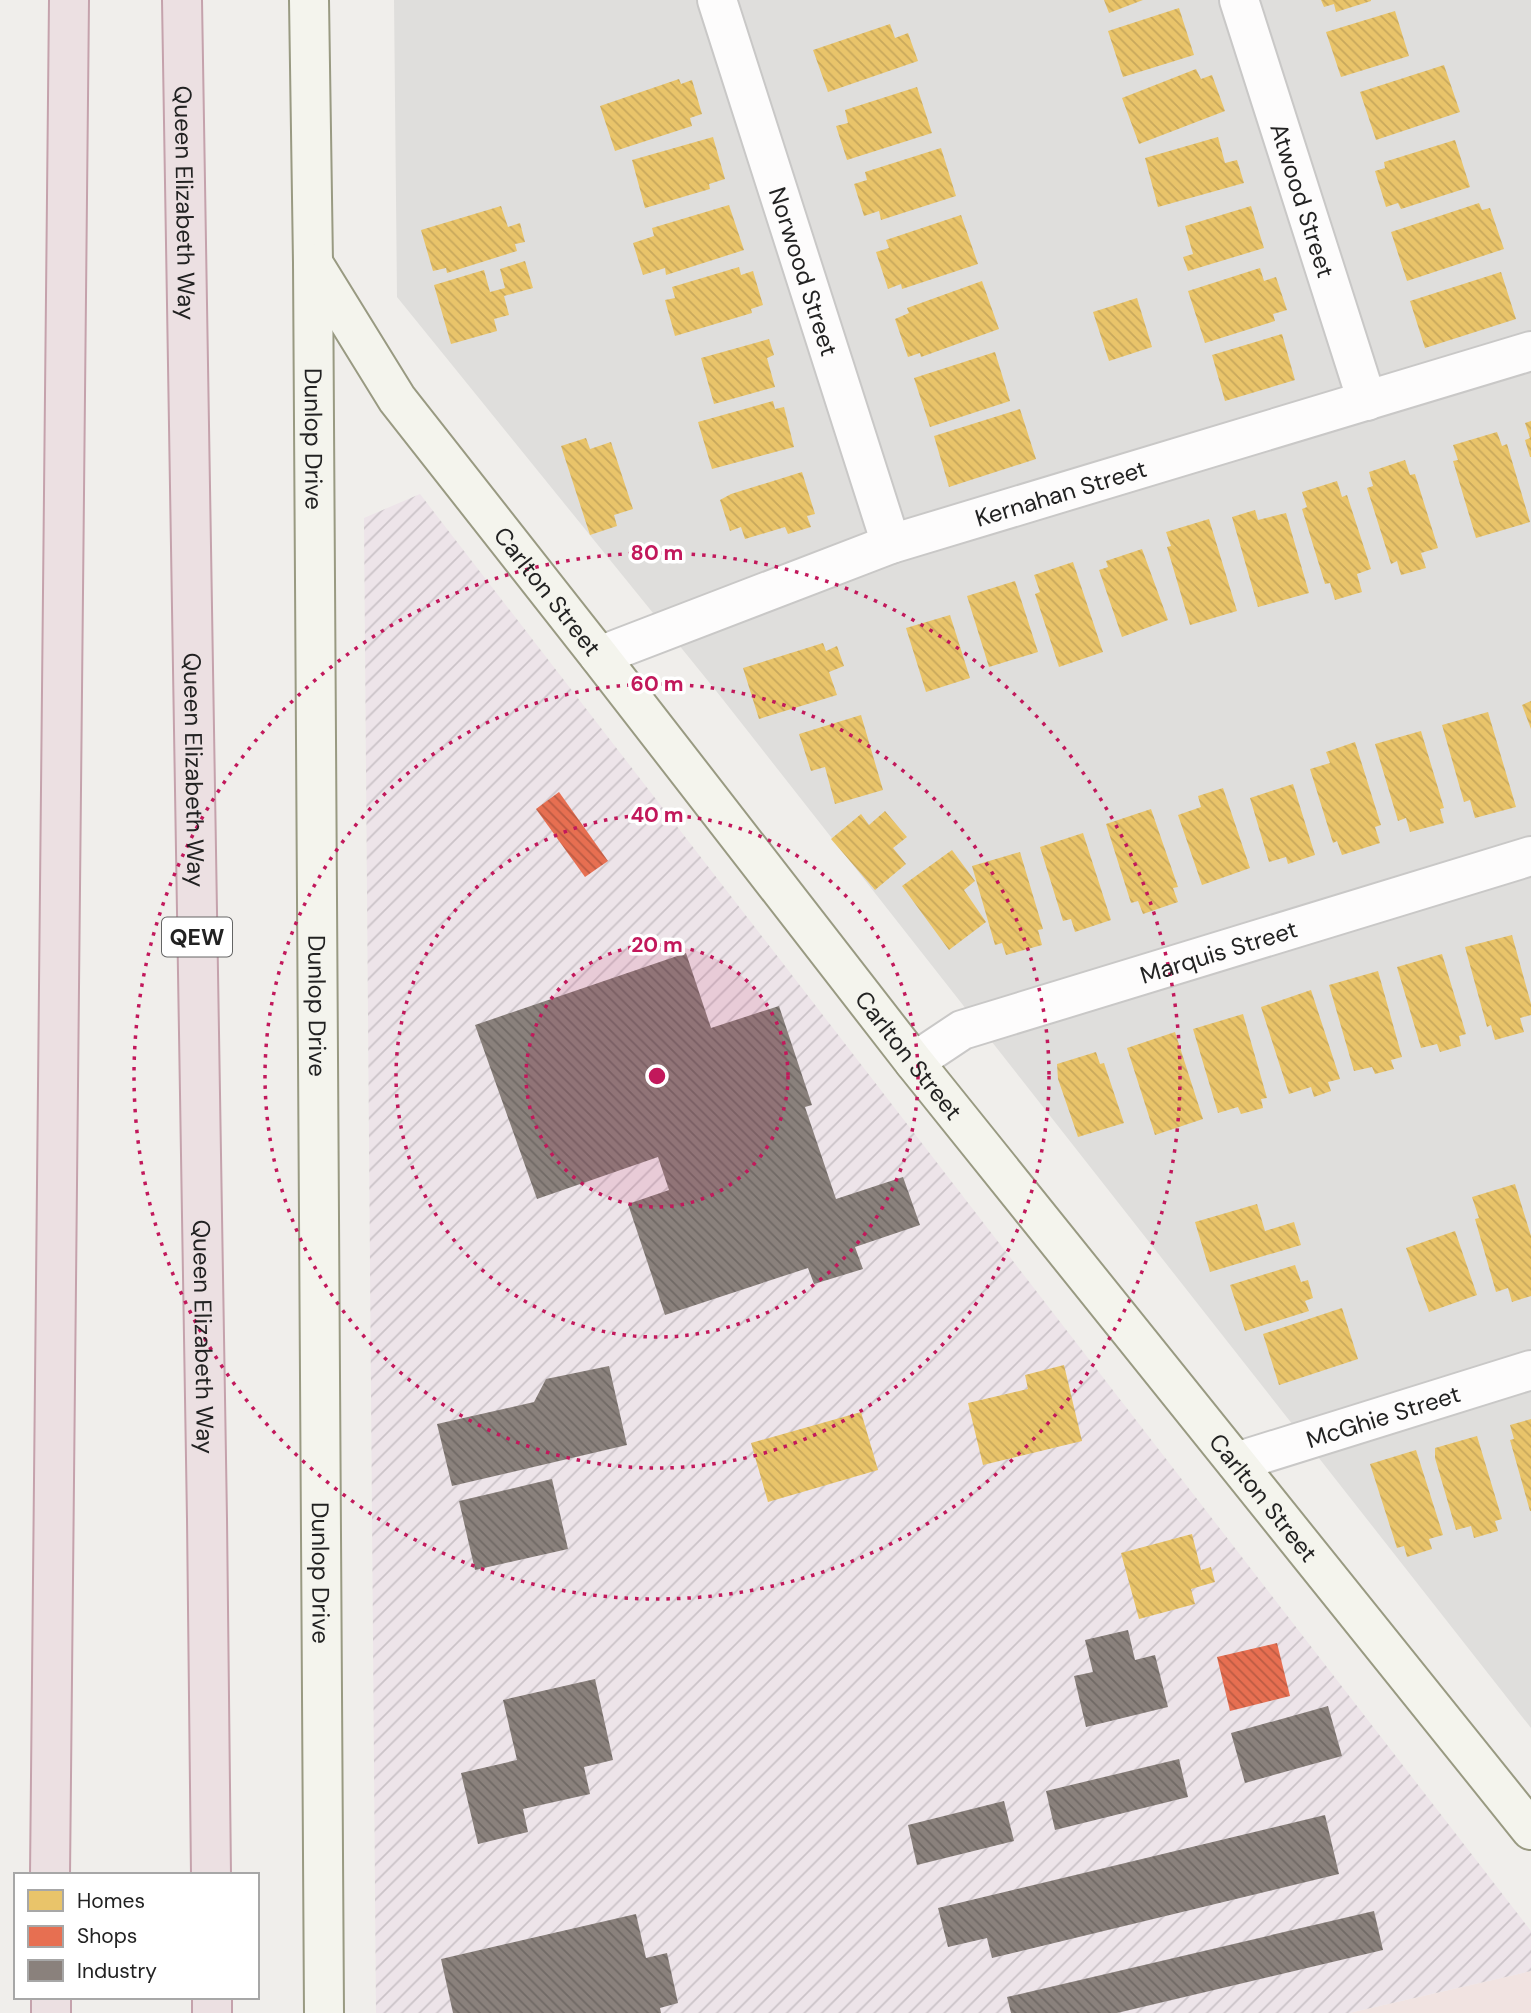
<svg xmlns="http://www.w3.org/2000/svg" width="1531" height="2013" font-family="'DM Sans',sans-serif">
  <style>
    .residential { fill: #dfdedc }
    .commercial { fill: #f1e3e1 }
    .industrial { fill: url(#industrial-furrows) }
    .homes { fill: url(#homes-back-hatch) }
    .shops { fill: url(#shops-back-hatch) }
    .industry { fill: url(#industry-back-hatch) }
    .lines { fill: none; stroke-linecap: round; stroke-linejoin: round }
    .street-casing { stroke: #c9c8c7; stroke-width: 42 }
    .secondary-casing { stroke: #999a82; stroke-width: 42 }
    .highway-casing { stroke: #c5a2ac; stroke-width: 42 }
    .street { stroke: #fdfcfc; stroke-width: 38 }
    .secondary { stroke: #f4f4ed; stroke-width: 38 }
    .highway { stroke: #ece0e2; stroke-width: 38 }
    .ring { fill: none; stroke: #c2185b; stroke-width: 3.5; stroke-dasharray: 3.5 7 }
    .labels { text-anchor: middle; dominant-baseline: central; stroke-width: 7; stroke-linejoin: round; paint-order: stroke }
    .shield { fill: #fff; stroke: #646464; stroke-width: 2 }
    .shield-label { font-size: 23px; font-weight: bold; fill: #222 }
    .street-label { font-size: 24px; fill: #222; stroke: #fff }
    .centre { fill: #c2185b; stroke: #fff; stroke-width: 3.5 }
    .ring-label { font-size: 21px; text-anchor: middle; font-weight: bold; fill: #c2185b; stroke: #fff; stroke-width: 7; stroke-linejoin: round; paint-order: stroke }
  </style>
  <defs>
    <pattern id="industrial-furrows" width="10" height="10" patternUnits="userSpaceOnUse" patternTransform="scale(1.75)"><rect width="10" height="10" fill="#ede4e9"/><path d="M-1 1l2-2M0 10L10 0M9 11l2-2" fill="none" stroke="#cbc3c8"/></pattern>
    <pattern id="homes-back-hatch" width="6" height="6" patternUnits="userSpaceOnUse" patternTransform="scale(1.75)"><rect width="6" height="6" fill="#e9c46a"/><path d="M-1 5l2 2M0 0l6 6M5-1l2 2" fill="none" stroke="#c8a85c"/></pattern>
    <pattern id="shops-back-hatch" width="6" height="6" patternUnits="userSpaceOnUse" patternTransform="scale(1.75)"><rect width="6" height="6" fill="#e76f51"/><path d="M-1 5l2 2M0 0l6 6M5-1l2 2" fill="none" stroke="#bb5b43"/></pattern>
    <pattern id="industry-back-hatch" width="6" height="6" patternUnits="userSpaceOnUse" patternTransform="scale(1.75)"><rect width="6" height="6" fill="#8a817c"/><path d="M-1 5l2 2M0 0l6 6M5-1l2 2" fill="none" stroke="#706965"/></pattern>
  </defs>
  <rect width="100%" height="100%" fill="#f0eeeb"/>
  <path class="residential" d="M394 0H1531V1728L717 692 397 297Z"/>
  <path class="commercial" d="M1531 1971V2013H1349Z"/>
  <path class="industrial" d="M420 494 1531 1931V1971L1349 2013H376L364 518Z"/>
  <g class="homes">
    <path d="M1104 0H1143L1109 13Z"/>
    <path d="M1321 0H1371V1L1336 12 1334 4 1324 7Z"/>
    <path d="M1179 8 1194 55 1123 77 1108 31Z"/>
    <path d="M1395 11 1409 56 1341 77 1326 32Z"/>
    <path d="M890 24 895 38 908 33 918 61 828 92 813 50Z"/>
    <path d="M1444 65 1460 112 1376 140 1360 92Z"/>
    <path d="M1196 69 1201 79 1212 75 1225 111 1139 144 1122 98Z"/>
    <path d="M679 79 681 84 692 80 702 114 690 118 692 126 615 151 600 106Z"/>
    <path d="M917 87 932 133 847 160 836 126 848 123 845 110Z"/>
    <path d="M713 137 725 179 709 184 710 189 645 208 632 160Z"/>
    <path d="M1218 137 1225 163 1237 160 1244 183 1158 207 1145 158Z"/>
    <path d="M1455 140 1470 187 1401 209 1398 203 1386 207 1375 171 1385 168 1384 162Z"/>
    <path d="M941 148 956 196 881 220 879 211 864 216 854 184 867 180 865 172Z"/>
    <path d="M1479 203 1482 210 1490 208 1504 249 1407 281 1391 232Z"/>
    <path d="M729 205 744 250 666 275 665 268 643 275 633 243 654 236 652 228Z"/>
    <path d="M501 206 508 227 520 223 525 242 515 244 517 251 447 273 446 268 433 271 421 230Z"/>
    <path d="M1251 206 1264 248 1188 271 1183 257 1193 254 1185 226Z"/>
    <path d="M961 215 978 264 902 289 901 284 888 289 876 252 889 248 886 240Z"/>
    <path d="M525 261 533 288 504 296 509 315 494 319 497 331 451 344 434 285 484 270 490 292 505 288 500 269Z"/>
    <path d="M739 267 741 275 753 271 763 305 751 309 752 313 675 336 665 300 675 298 672 287Z"/>
    <path d="M1260 268 1264 281 1276 277 1287 310 1273 314 1275 321 1205 343 1188 291Z"/>
    <path d="M1501 272 1516 319 1425 348 1410 301Z"/>
    <path d="M982 281 999 329 921 357 920 353 908 357 895 319 909 313 907 308Z"/>
    <path d="M1137 298 1152 347 1109 361 1093 312Z"/>
    <path d="M1282 334 1295 380 1225 401 1212 355Z"/>
    <path d="M769 339 774 355 767 358 775 387 714 404 701 358Z"/>
    <path d="M995 352 1010 401 930 427 914 378Z"/>
    <path d="M773 401 775 409 784 407 794 447 712 469 698 422Z"/>
    <path d="M1020 409 1036 459 949 487 934 436Z"/>
    <path d="M1531 421V457H1530L1525 440 1530 438 1525 423Z"/>
    <path d="M1497 432 1502 446 1507 444 1530 522 1476 538 1453 461 1458 460 1453 445Z"/>
    <path d="M586 438 590 449 611 442 633 509 614 515 617 526 590 535 561 446Z"/>
    <path d="M1405 460 1410 475 1415 474 1438 548 1421 553 1426 568 1401 575 1397 561 1391 564 1367 488 1373 486 1369 472Z"/>
    <path d="M802 472 815 514 807 516 811 527 788 534 785 527 745 539 741 527 730 531 720 500 731 494Z"/>
    <path d="M1337 481 1342 497 1347 495 1371 569 1357 574 1362 592 1335 600 1330 583 1325 584 1302 509 1307 507 1302 492Z"/>
    <path d="M1255 510 1258 520 1286 513 1309 593 1258 607 1232 517Z"/>
    <path d="M1209 519 1237 611 1190 625 1167 547 1171 546 1166 532Z"/>
    <path d="M1142 549 1168 620 1122 637 1099 570 1108 567 1106 561Z"/>
    <path d="M1073 562 1103 652 1059 667 1035 594 1040 592 1034 575Z"/>
    <path d="M1015 581 1038 652 989 667 967 596Z"/>
    <path d="M950 615 970 678 926 692 906 628Z"/>
    <path d="M823 643 826 651 837 646 844 666 829 672 837 695 759 719 743 668Z"/>
    <path d="M1531 701V729L1522 705Z"/>
    <path d="M1488 712 1516 807 1475 818 1470 800 1464 802 1442 725Z"/>
    <path d="M861 715 883 790 835 804 825 767 811 771 799 734Z"/>
    <path d="M1421 731 1444 808 1440 809 1444 823 1410 832 1406 818 1398 821 1375 744Z"/>
    <path d="M1355 742 1381 825 1375 827 1380 843 1342 855 1337 841 1333 843 1310 769 1330 763 1326 752Z"/>
    <path d="M1293 784 1315 855 1288 864 1286 857 1269 862 1250 798Z"/>
    <path d="M1223 788 1250 868 1202 885 1178 815 1201 807 1198 796Z"/>
    <path d="M1151 809 1178 887 1173 888 1178 902 1143 914 1138 901 1131 903 1106 824Z"/>
    <path d="M885 811 907 837 893 848 906 864 875 890 831 839 861 814 869 825Z"/>
    <path d="M1083 833 1111 920 1075 932 1071 919 1063 921 1040 847Z"/>
    <path d="M952 850 975 881 964 890 986 922 949 950 902 886Z"/>
    <path d="M1020 852 1043 929 1038 930 1042 945 1006 955 1002 943 995 945 972 866Z"/>
    <path d="M1512 935 1531 1004V1015L1520 1018 1524 1032 1495 1040 1491 1025 1487 1027 1465 947Z"/>
    <path d="M1442 954 1466 1034 1459 1036 1461 1046 1440 1052 1437 1044 1421 1048 1397 967Z"/>
    <path d="M1378 971 1402 1057 1391 1060 1394 1069 1375 1074 1372 1067 1354 1071 1329 985Z"/>
    <path d="M1311 990 1340 1079 1328 1082 1331 1091 1314 1097 1311 1087 1289 1094 1261 1007Z"/>
    <path d="M1243 1014 1267 1098 1261 1099 1263 1108 1241 1114 1238 1107 1218 1113 1193 1029Z"/>
    <path d="M1175 1032 1203 1119 1155 1135 1127 1048Z"/>
    <path d="M1096 1052 1100 1064 1104 1063 1124 1123 1078 1137 1058 1079 1057 1064Z"/>
    <path d="M1515 1184 1531 1236V1296L1512 1302 1508 1288 1496 1292 1475 1219 1479 1218 1472 1197Z"/>
    <path d="M1257 1204 1265 1231 1294 1222 1301 1245 1210 1272 1195 1222Z"/>
    <path d="M1455 1231 1477 1295 1429 1312 1406 1248Z"/>
    <path d="M1295 1265 1301 1282 1308 1280 1313 1298 1305 1301 1309 1311 1245 1331 1230 1285Z"/>
    <path d="M1342 1308 1358 1359 1279 1385 1263 1334Z"/>
    <path d="M1064 1365 1082 1441 983 1465 968 1403 1028 1389 1025 1375Z"/>
    <path d="M861 1412 878 1470 768 1502 751 1443Z"/>
    <path d="M1531 1419V1511H1530L1510 1440 1514 1439 1510 1425Z"/>
    <path d="M1477 1436 1502 1519 1495 1521 1498 1531 1474 1538 1471 1526 1456 1530 1435 1458V1448Z"/>
    <path d="M1416 1450 1443 1535 1429 1539 1432 1549 1407 1557 1404 1546 1397 1548 1370 1464Z"/>
    <path d="M1192 1534 1201 1570 1211 1567 1215 1582 1191 1589 1195 1604 1139 1619 1121 1553Z"/>
  </g>
  <g class="shops">
    <path d="M559 792 608 861 585 877 536 809Z"/>
    <path d="M1277 1643 1290 1696 1230 1711 1217 1657Z"/>
  </g>
  <g class="industry">
    <path d="M686 953 711 1028 779 1006 812 1105 805 1107 836 1199 903 1177 920 1225 855 1247 863 1269 814 1284 808 1268 665 1315 628 1204 669 1190 658 1157 537 1199 475 1025Z"/>
    <path d="M609 1366 627 1445 452 1486 437 1424 534 1402 546 1379Z"/>
    <path d="M552 1479 568 1549 475 1570 459 1501Z"/>
    <path d="M1128 1630 1135 1660 1155 1655 1168 1707 1086 1727 1074 1676 1093 1672 1085 1640Z"/>
    <path d="M595 1679 613 1760 584 1767 590 1794 523 1809 528 1832 478 1844 461 1773 517 1760 503 1700Z"/>
    <path d="M1328 1706 1342 1756 1245 1783 1231 1733Z"/>
    <path d="M1179 1759 1188 1797 1055 1830 1046 1791Z"/>
    <path d="M1004 1801 1014 1841 917 1865 908 1825Z"/>
    <path d="M1325 1815 1339 1874 992 1958 987 1938 948 1947 938 1908Z"/>
    <path d="M1374 1911 1383 1950 1117 2013H1011L1007 1997Z"/>
    <path d="M636 1914 646 1958 667 1953 678 2003 660 2008 661 2013H453L441 1959Z"/>
  </g>
  <g class="lines">
    <defs>
      <g id="street">
        <path id="s1" d="M717 0 891 544"/>
        <path id="s2" d="M1239 0 1367 401"/>
        <path id="s3" d="M599 656 891 544 1531 351"/>
        <path id="s4" d="M914 1062 962 1030 1531 856"/>
        <path id="s5" d="M1236 1462 1531 1370"/>
      </g>
      <g id="secondary">
        <path id="s6" d="M309 0 313 263 324 2013"/>
        <path id="s7" d="M313 263 397 399 599 656 914 1062 1531 1830"/>
      </g>
      <g id="highway">
        <path id="s8" d="M182 0 207 1519 211 1875"/>
        <path d="M50 1875 69 0"/>
        <path d="M51 1997V2013"/>
        <path d="M212 1997V2013"/>
      </g>
    </defs>
    <use href="#street" class="street-casing"/>
    <use href="#secondary" class="secondary-casing"/>
    <use href="#highway" class="highway-casing"/>
    <use href="#street" class="street"/>
    <use href="#secondary" class="secondary"/>
    <use href="#highway" class="highway"/>
  </g>
  <circle cx="657" cy="1076" r="131" fill="#c2185b" fill-opacity=".12"/>
  <g class="ring">
    <circle cx="657" cy="1076" r="131"/>
    <circle cx="657" cy="1076" r="261"/>
    <circle cx="657" cy="1076" r="392"/>
    <circle cx="657" cy="1076" r="523"/>
  </g>
  <g class="labels">
    <rect class="shield" x="162" y="917.5" width="70" height="39" rx="5"/>
    <g class="shield-label">
      <text x="197" y="937">QEW</text>
    </g>
    <g class="street-label">
      <text stroke="none"><textPath href="#s2" startOffset="210">Atwood Street</textPath></text>
      <text stroke="none"><textPath href="#s8" startOffset="203">Queen Elizabeth Way</textPath></text>
      <text stroke="none"><textPath href="#s1" startOffset="285">Norwood Street</textPath></text>
      <text stroke="none"><textPath href="#s6" startOffset="439">Dunlop Drive</textPath></text>
      <text stroke="none"><textPath href="#s3" startOffset="490">Kernahan Street</textPath></text>
      <text stroke="none"><textPath href="#s7" startOffset="404">Carlton Street</textPath></text>
      <text stroke="none"><textPath href="#s8" startOffset="770">Queen Elizabeth Way</textPath></text>
      <text stroke="none"><textPath href="#s4" startOffset="326">Marquis Street</textPath></text>
      <text stroke="none"><textPath href="#s6" startOffset="1006">Dunlop Drive</textPath></text>
      <text stroke="none"><textPath href="#s7" startOffset="992">Carlton Street</textPath></text>
      <text stroke="none"><textPath href="#s8" startOffset="1337">Queen Elizabeth Way</textPath></text>
      <text stroke="none"><textPath href="#s5" startOffset="154">McGhie Street</textPath></text>
      <text stroke="none"><textPath href="#s7" startOffset="1559">Carlton Street</textPath></text>
      <text stroke="none"><textPath href="#s6" startOffset="1573">Dunlop Drive</textPath></text>
    </g>
  </g>
  <circle cx="657" cy="1076" r="10" class="centre"/>
  <g class="ring-label">
    <text x="657" y="560">80 m</text>
    <text x="657" y="691">60 m</text>
    <text x="657" y="822">40 m</text>
    <text x="657" y="952">20 m</text>
  </g>
  <rect x="14" y="1873" width="245" height="126" fill="#ffffff" stroke="#a7a7a7" stroke-width="2"/>
  <rect x="28" y="1890" width="35" height="21" fill="#e9c46a" stroke="#a7a7a7" stroke-width="2"/>
  <text x="77" y="1908" font-size="21" fill="#222222">Homes</text>
  <rect x="28" y="1926" width="35" height="21" fill="#e76f51" stroke="#a7a7a7" stroke-width="2"/>
  <text x="77" y="1943" font-size="21" fill="#222222">Shops</text>
  <rect x="28" y="1960" width="35" height="21" fill="#8a817c" stroke="#a7a7a7" stroke-width="2"/>
  <text x="77" y="1978" font-size="21" fill="#222222">Industry</text>
</svg>
